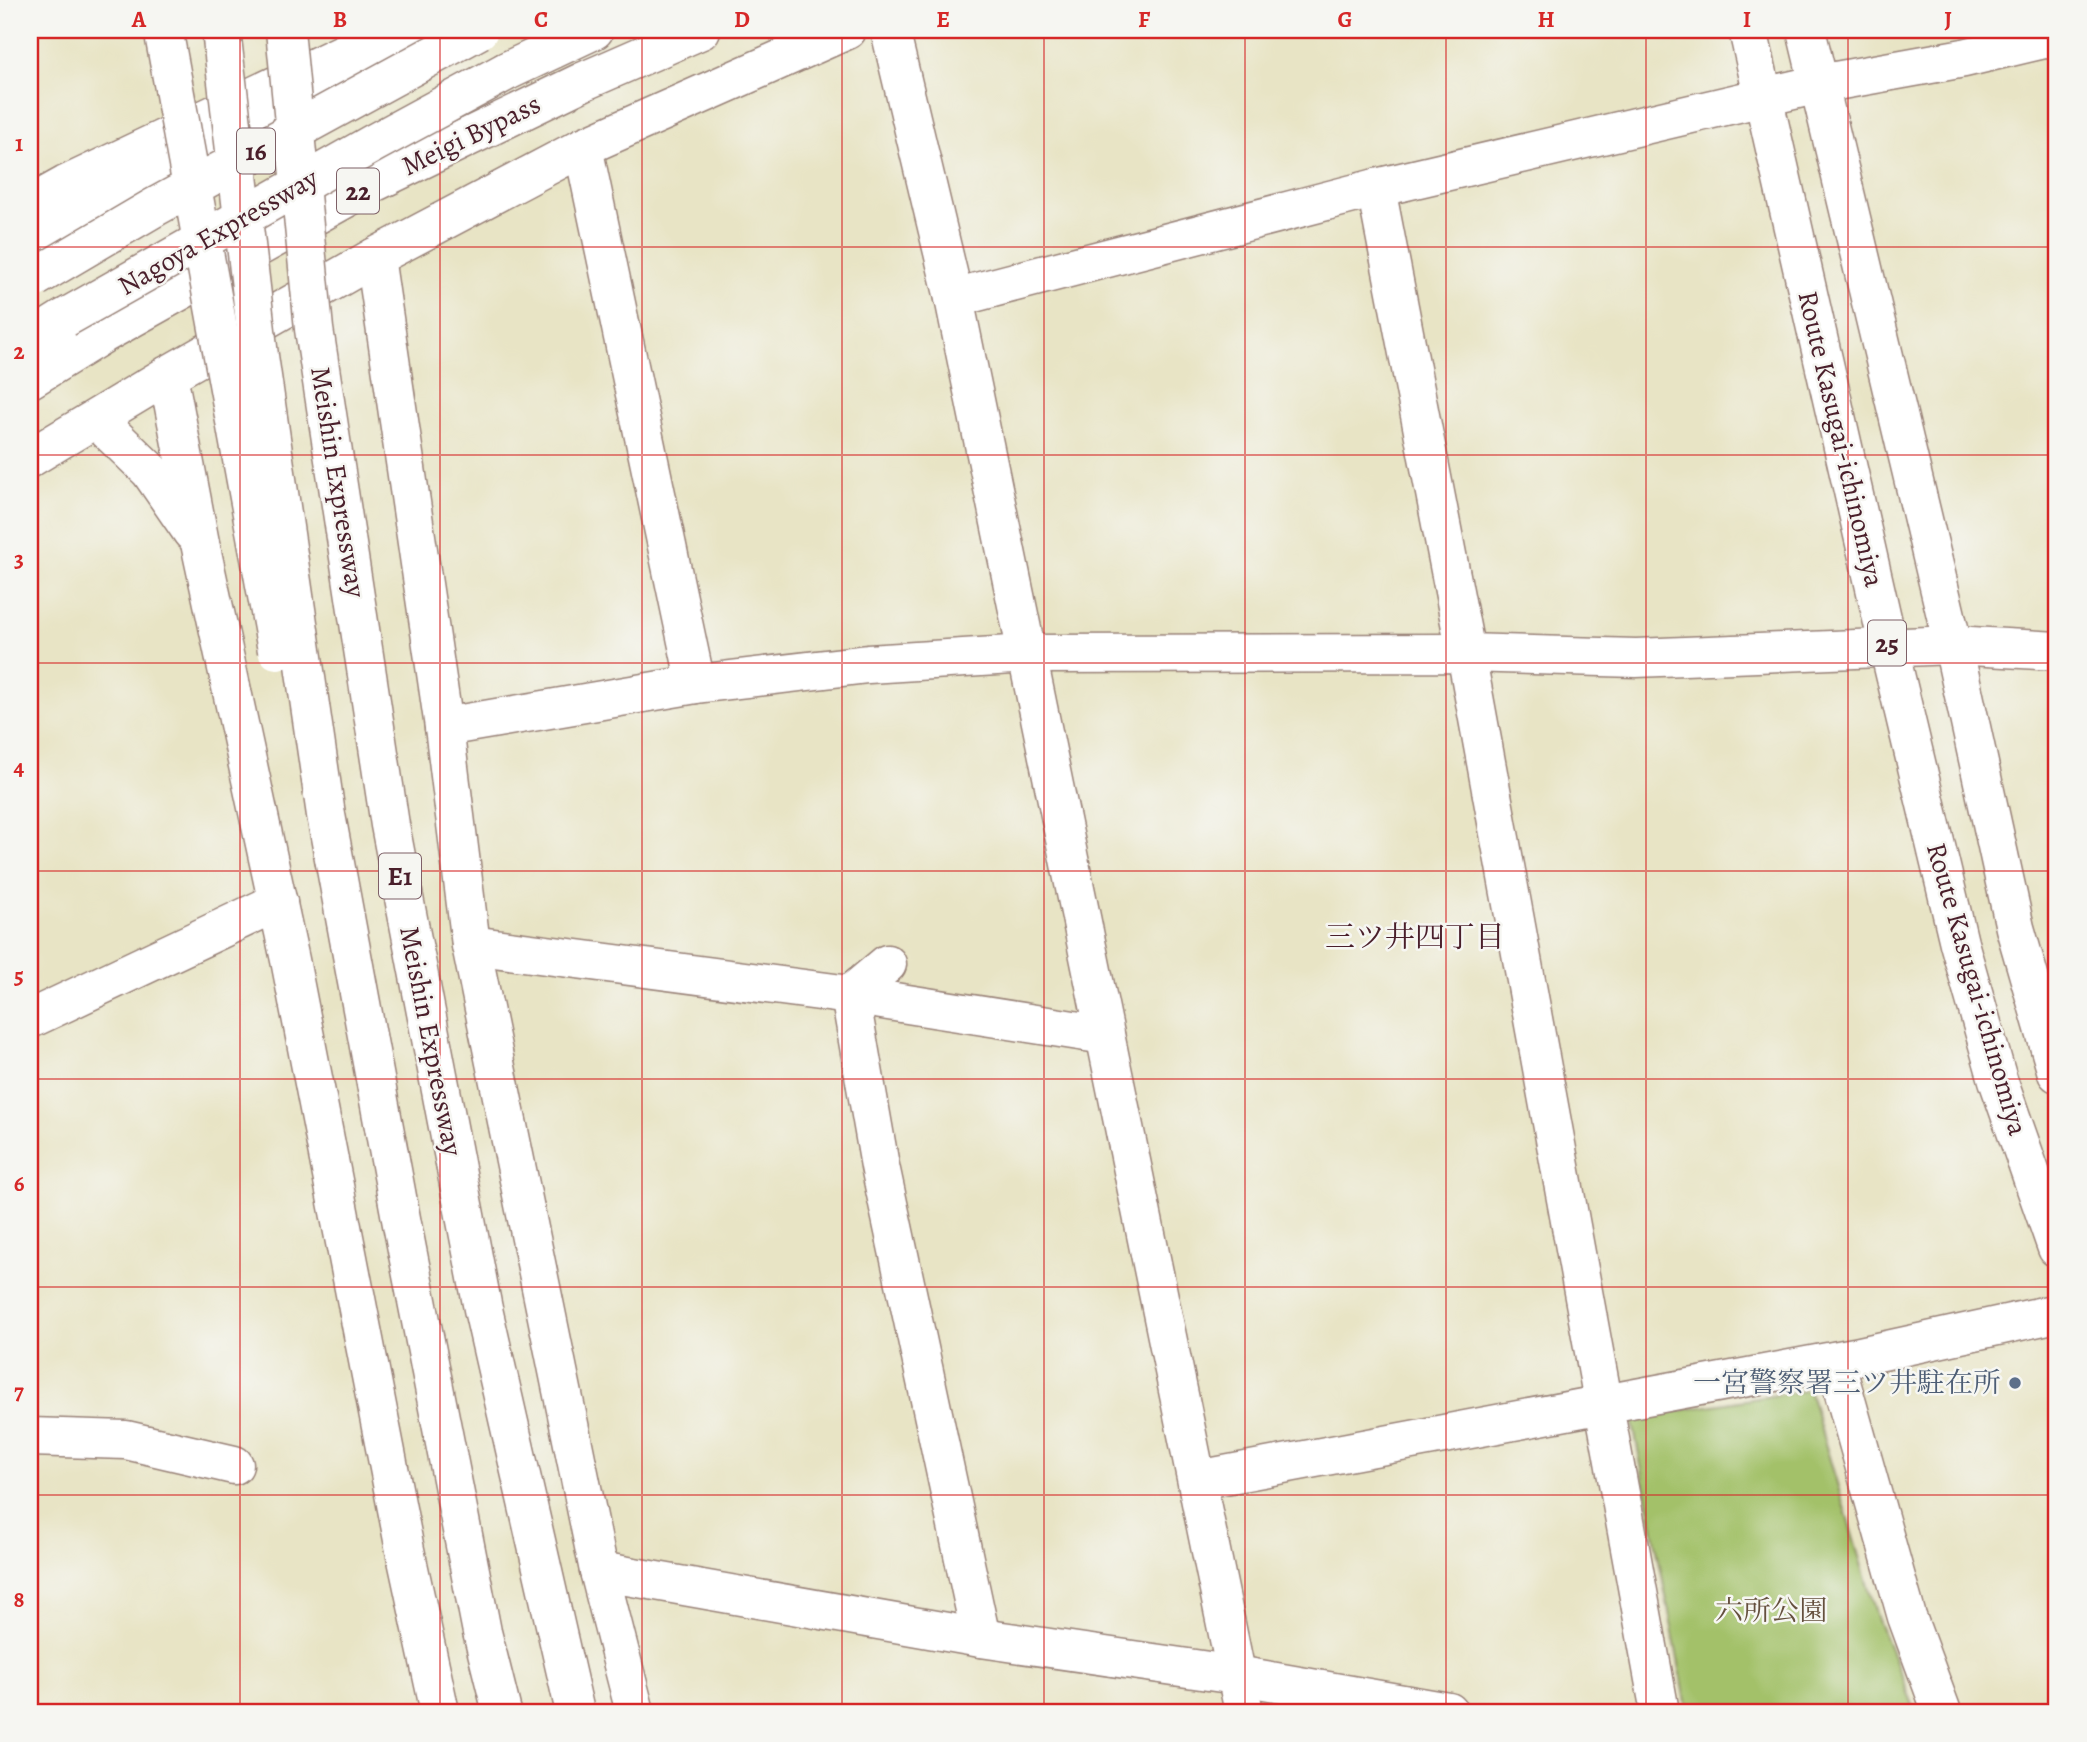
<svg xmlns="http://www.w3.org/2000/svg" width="2087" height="1742" font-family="Alegreya,'Noto Serif JP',serif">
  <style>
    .green { fill: #a3c169; stroke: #76704a; stroke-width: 2 }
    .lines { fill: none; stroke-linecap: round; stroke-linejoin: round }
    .street-casing { stroke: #998278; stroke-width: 41 }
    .primary-casing { stroke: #998278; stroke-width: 41 }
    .highway-casing { stroke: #998278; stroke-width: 41 }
    .street { stroke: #fff; stroke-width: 38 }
    .primary { stroke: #fff; stroke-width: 38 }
    .highway { stroke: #fff; stroke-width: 38 }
    .highway-bridge-casing { stroke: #998278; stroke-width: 41; stroke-linecap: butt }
    .highway-bridge { stroke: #fff; stroke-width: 38 }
    .grid { fill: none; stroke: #d62828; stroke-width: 2; stroke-opacity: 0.55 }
    .service-dot { fill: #5c6f8a; stroke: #f6f6f2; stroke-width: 2.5 }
    .labels { text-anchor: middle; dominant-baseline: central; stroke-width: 5; stroke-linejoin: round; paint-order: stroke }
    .shield { fill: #f6f6f2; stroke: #7e6067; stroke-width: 2 }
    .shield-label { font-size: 26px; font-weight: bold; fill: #4a1f2b }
    .street-label { font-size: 28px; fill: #4a1f2b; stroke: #f6f6f2 }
    .service-label { font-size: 28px; fill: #4e5e75; stroke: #f6f6f2; text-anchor: end }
    .park-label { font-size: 28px; fill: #65503e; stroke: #f6f6f2 }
    .neighbourhood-label { font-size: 30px; fill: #4a1f2b; stroke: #f6f6f2 }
    .neatline { fill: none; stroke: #d62828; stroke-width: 2.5 }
    .grid-label { font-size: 23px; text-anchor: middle; font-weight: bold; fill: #d62828 }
  </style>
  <rect width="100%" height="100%" fill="#f6f6f2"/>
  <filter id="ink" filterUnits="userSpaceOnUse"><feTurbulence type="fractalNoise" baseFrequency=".0143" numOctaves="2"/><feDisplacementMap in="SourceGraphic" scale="14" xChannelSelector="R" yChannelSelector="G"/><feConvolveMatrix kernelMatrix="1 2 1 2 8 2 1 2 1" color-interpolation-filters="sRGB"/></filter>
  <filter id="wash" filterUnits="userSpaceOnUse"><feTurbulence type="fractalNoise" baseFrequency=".00686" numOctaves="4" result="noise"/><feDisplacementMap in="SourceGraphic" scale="28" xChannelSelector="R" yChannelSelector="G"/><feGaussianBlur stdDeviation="1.57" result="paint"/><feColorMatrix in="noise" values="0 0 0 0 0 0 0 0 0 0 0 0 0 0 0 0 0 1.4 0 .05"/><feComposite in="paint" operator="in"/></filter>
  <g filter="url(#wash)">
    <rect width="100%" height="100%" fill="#e8e4c5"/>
    <path class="green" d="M1809 1390 1878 1620 1916 1712H1688L1632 1418Z"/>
  </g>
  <g filter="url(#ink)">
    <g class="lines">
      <defs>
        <g id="street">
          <path d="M890 30 954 298 1244 1712"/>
          <path d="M583 147 696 684"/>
          <path d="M1376 188 1466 653 1660 1712"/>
          <path d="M30 205 66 185 393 30"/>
          <path d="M375 257 444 727 471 945 599 1571 635 1712"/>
          <path d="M954 298 1376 188 1819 84 1964 58 2057 36"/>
          <path d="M168 375 200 543 290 960 405 1550 440 1712"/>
          <path d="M97 420 150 471 192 532"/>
          <path d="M30 458 168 375 375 257 583 147 847 30"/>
          <path d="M444 727 696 684 868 664 1028 654 1466 653 1636 658 1953 645 2057 651"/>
          <path d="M471 945 850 995 1105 1035"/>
          <path d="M887 964 850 995 880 1166 981 1638"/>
          <path d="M30 1019 278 902"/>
          <path d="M1835 1361 1907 1617 1942 1712"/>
          <path d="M30 1437 126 1440 234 1465"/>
          <path d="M1198 1480 1855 1357 2057 1313"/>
          <path d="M599 1571 981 1638 1236 1675 1449 1712"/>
        </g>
        <g id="primary">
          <path d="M1748 30 1889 649 1959 943 1998 1080 2057 1248"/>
          <path d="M1806 30 1953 645 2015 928 2057 1073"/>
        </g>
        <g id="highway">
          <path d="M507 71 594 30"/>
          <path d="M30 249 55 232 348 75 440 30"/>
          <path d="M30 340 65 318"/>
          <path d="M30 379 103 334 373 183 582 82 701 30"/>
        </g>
      </defs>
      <use href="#street" class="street-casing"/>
      <use href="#primary" class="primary-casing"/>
      <use href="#highway" class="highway-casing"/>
      <use href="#street" class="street"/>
      <use href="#primary" class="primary"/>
      <use href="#highway" class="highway"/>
      <defs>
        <g id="highway-bridge">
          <path d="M221 30 259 356 326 815 402 1224 482 1632 502 1712"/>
          <path d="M285 30 314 329 390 825 483 1309 575 1712"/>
          <path d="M164 34 277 650"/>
          <path d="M36 277 155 207 479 30"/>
          <path d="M65 318 374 143 507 71"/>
        </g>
      </defs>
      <use href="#highway-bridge" class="highway-bridge-casing"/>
      <use href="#highway-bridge" class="highway-bridge"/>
    </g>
  </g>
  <path class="grid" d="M240 30V1712M440 30V1712M642 30V1712M842 30V1712M1044 30V1712M1245 30V1712M1446 30V1712M1646 30V1712M1848 30V1712M30 247H2057M30 455H2057M30 663H2057M30 871H2057M30 1079H2057M30 1287H2057M30 1495H2057"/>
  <circle class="service-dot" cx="2015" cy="1383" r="7"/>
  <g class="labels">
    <g class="shield">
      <rect x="237" y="128.5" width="38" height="45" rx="5"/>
      <rect x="337" y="168.5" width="42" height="45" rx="5"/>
      <rect x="1868" y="620.5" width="38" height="45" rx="5"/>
      <rect x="379" y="853.5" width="42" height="45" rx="5"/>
    </g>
    <g class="shield-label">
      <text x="256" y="151">16</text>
      <text x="358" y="191">22</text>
      <text x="1887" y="643">25</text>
      <text x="400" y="876">E1</text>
    </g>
    <g class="street-label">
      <text transform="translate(471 135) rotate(-26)">Meigi Bypass</text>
      <text transform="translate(218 232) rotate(-30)">Nagoya Expressway</text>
      <text transform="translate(1841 439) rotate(77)">Route Kasugai-ichinomiya</text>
      <text transform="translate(338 482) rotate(81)">Meishin Expressway</text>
      <text transform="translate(1977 989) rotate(74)">Route Kasugai-ichinomiya</text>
      <text transform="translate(431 1041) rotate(79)">Meishin Expressway</text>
    </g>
    <g class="service-label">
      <text x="2001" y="1383">一宮警察署三ツ井駐在所</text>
    </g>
    <g class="park-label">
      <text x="1771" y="1611">六所公園</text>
    </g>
    <g class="neighbourhood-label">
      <text x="1415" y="937">三ツ井四丁目</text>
    </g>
  </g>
  <rect width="2087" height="1742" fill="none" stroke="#f6f6f2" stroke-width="77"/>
  <rect x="38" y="38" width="2010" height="1666" class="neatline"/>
  <g class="grid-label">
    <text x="139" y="27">A</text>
    <text x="340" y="27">B</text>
    <text x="541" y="27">C</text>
    <text x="742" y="27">D</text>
    <text x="943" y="27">E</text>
    <text x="1144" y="27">F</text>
    <text x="1345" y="27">G</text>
    <text x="1546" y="27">H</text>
    <text x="1747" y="27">I</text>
    <text x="1948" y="27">J</text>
    <text x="19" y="151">1</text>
    <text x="19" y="359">2</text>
    <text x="19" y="567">3</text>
    <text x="19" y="775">4</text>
    <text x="19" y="983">5</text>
    <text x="19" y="1191">6</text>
    <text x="19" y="1399">7</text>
    <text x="19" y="1607">8</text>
  </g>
</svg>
